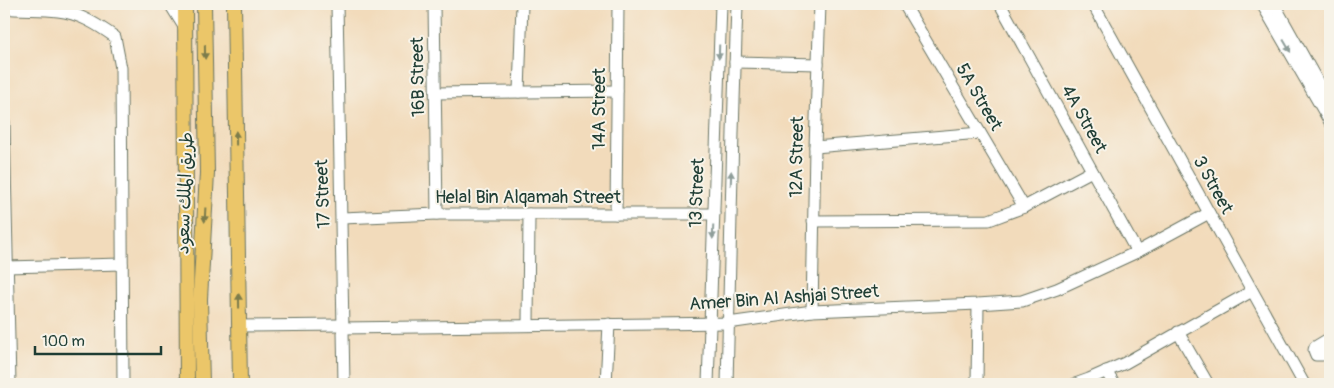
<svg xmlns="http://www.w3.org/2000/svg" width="1334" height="388" font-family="Pangolin,'Playpen Sans Arabic',sans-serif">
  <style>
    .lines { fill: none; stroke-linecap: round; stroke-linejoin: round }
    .minor-casing { stroke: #697463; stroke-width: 13 }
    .major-casing { stroke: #697463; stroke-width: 16 }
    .minor { stroke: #fff; stroke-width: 11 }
    .major { stroke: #ebc669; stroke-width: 14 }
    .oneway { fill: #8f9e9a }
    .oneway2 { fill: #7b7b4c }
    .labels { text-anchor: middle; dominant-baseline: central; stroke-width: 4; stroke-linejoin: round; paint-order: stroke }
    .street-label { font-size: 18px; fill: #1f3d34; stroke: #f7f3e8 }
  </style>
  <rect width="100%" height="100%" fill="#f7f3e8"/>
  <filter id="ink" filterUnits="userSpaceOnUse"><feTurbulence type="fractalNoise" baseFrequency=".02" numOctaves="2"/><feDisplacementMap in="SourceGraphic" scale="10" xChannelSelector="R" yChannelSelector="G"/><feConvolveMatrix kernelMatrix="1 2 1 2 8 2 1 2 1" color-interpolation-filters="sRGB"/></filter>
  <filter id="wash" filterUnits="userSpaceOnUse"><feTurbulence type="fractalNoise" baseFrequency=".0096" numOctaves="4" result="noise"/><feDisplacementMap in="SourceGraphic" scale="20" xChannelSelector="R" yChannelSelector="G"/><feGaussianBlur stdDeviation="1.12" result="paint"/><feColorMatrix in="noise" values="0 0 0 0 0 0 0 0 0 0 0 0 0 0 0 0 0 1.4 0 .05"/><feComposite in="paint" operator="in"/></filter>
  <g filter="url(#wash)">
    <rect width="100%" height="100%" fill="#f2dbbb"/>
  </g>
  <g filter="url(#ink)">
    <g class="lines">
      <defs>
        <g id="minor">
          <path d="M170 4 186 30"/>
          <path d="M337 4 344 384"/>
          <path d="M434 4 437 214"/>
          <path d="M904 4 1024 207"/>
          <path d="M1000 4 1137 252"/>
          <path d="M1093 4 1304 384"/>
          <path d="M1262 4 1330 122"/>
          <path d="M1274 4 1330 104"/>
          <path d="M4 8C22 10 40 9 58 11 79 13 98 25 115 37L121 68 123 384"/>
          <path d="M735 62 818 64"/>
          <path d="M519 92 522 4"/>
          <path d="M436 93 617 91"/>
          <path d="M4 122 10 384"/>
          <path d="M815 147 980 133"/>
          <path d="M616 214 618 4"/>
          <path d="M342 218 437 214H714"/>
          <path d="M813 221 989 220 1024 207 1092 171"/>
          <path d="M7 267 122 264"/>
          <path d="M812 311 815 147 820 4"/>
          <path d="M528 325 529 214"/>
          <path d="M239 326 342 325"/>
          <path d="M342 328 728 323 812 311 978 304 1022 301 1057 289 1137 252 1209 213"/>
          <path d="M1178 332 1208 384"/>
          <path d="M1330 338 1315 347 1314 350 1316 355H1322L1330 350"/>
          <path d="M1106 371 1114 384"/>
          <path d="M606 384 609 324"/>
          <path d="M708 384 721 4"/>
          <path d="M727 384 733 132 737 4"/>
          <path d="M977 384 978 304"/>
          <path d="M1075 384 1089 379 1125 363 1252 291"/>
        </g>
        <g id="major">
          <path d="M185 4 187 384"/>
          <path d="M234 4 240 384"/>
          <path d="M202 384 200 299 207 173 204 4"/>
        </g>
      </defs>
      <use href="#minor" class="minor-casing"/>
      <use href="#major" class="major-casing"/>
      <use href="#minor" class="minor"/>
      <use href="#major" class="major"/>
    </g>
    <defs><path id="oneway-solid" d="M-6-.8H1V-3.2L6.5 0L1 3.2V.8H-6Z" transform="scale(1.25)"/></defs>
    <g class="oneway">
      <use href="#oneway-solid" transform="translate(1287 46) rotate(60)"/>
      <use href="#oneway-solid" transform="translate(719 52) rotate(92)"/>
      <use href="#oneway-solid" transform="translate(731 178) rotate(-88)"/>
      <use href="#oneway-solid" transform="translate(713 232) rotate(92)"/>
    </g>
    <g class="oneway2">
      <use href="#oneway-solid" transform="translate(205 52) rotate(89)"/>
      <use href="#oneway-solid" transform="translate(236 138) rotate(-91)"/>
      <use href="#oneway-solid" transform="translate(205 215) rotate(93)"/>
      <use href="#oneway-solid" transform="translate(239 301) rotate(-91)"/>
    </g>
  </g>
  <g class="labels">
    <g class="street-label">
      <text transform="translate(418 77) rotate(-91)">16B Street</text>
      <text transform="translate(979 97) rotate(60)">5A Street</text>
      <text transform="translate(599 109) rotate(-90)">14A Street</text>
      <text transform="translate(1084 119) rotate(61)">4A Street</text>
      <text transform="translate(797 157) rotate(-89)">12A Street</text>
      <text transform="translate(1213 185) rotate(61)">3 Street</text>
      <text transform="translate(185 193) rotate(-88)">طريق الملك سعود</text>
      <text transform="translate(697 193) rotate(-88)">13 Street</text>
      <text transform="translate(323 194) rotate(-92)">17 Street</text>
      <text x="528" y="197">Helal Bin Alqamah Street</text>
      <text transform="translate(784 298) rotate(-4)">Amer Bin Al Ashjai Street</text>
    </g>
  </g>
  <rect width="1334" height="388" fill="none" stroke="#f7f3e8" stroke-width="20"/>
  <path d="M35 346v8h126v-8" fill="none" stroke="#1f3d34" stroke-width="2.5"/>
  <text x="42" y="346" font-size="15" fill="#1f3d34" stroke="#f7f3e8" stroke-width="4" paint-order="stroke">100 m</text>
</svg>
